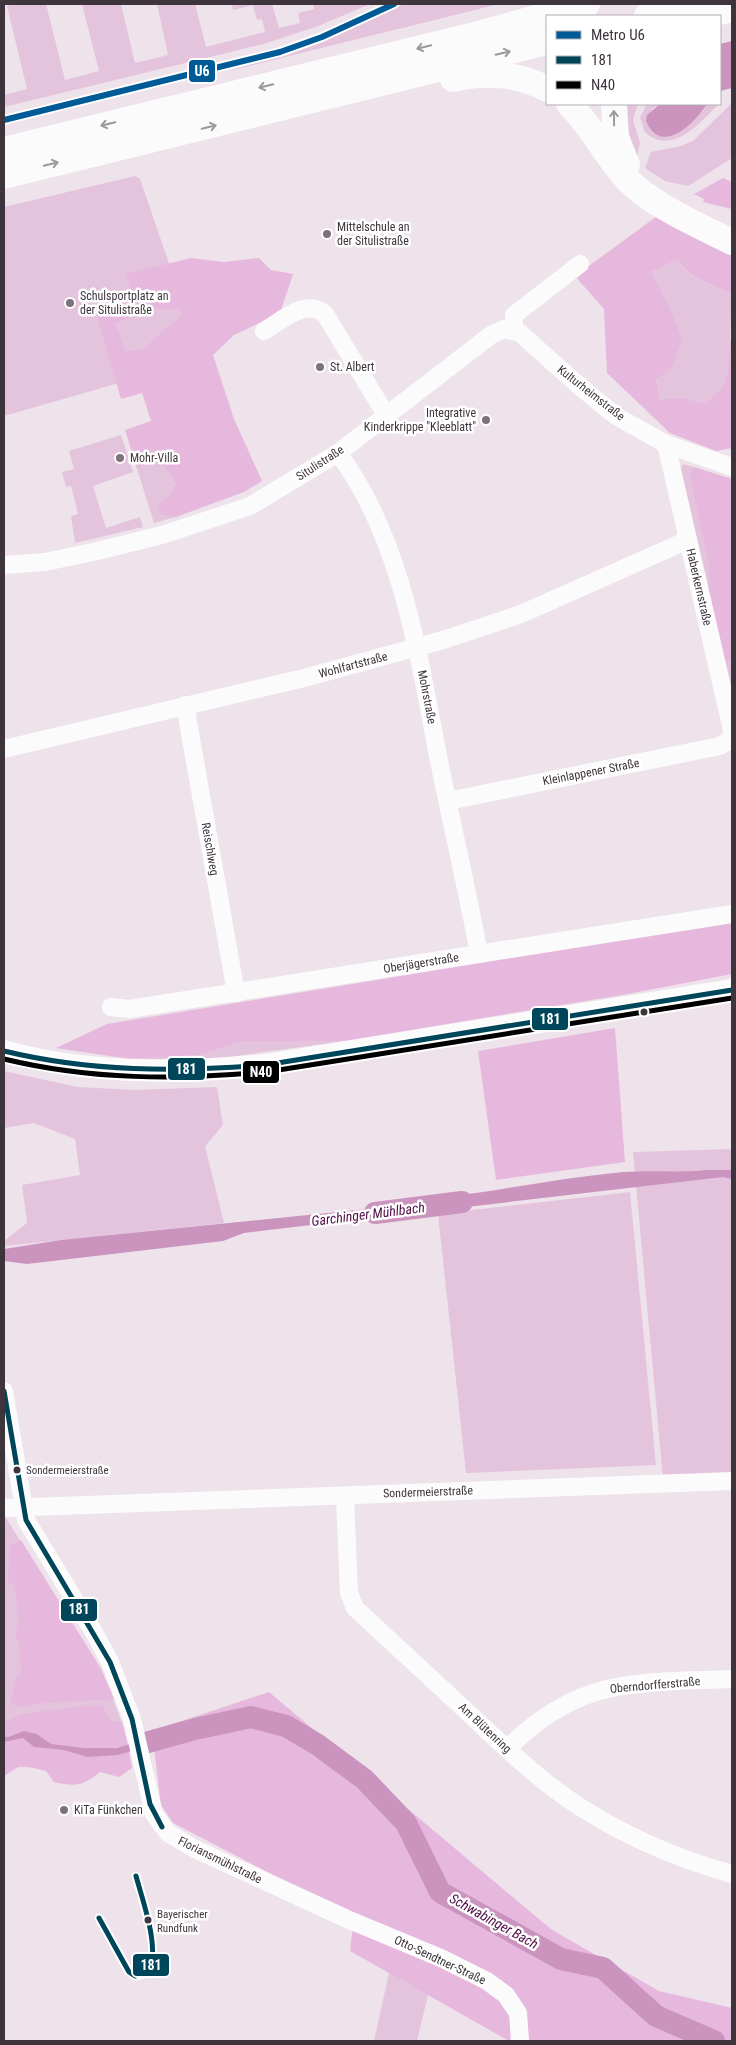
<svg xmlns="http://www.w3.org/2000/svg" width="736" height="2045" font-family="'Roboto Condensed',sans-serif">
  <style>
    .green { fill: #e4c4dd }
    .forest { fill: #e7b8dd; fill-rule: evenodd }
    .water { fill: #ca94bf }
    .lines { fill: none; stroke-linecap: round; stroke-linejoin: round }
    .river { stroke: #ca94bf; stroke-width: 22 }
    .minor { stroke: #fcfbfc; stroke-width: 18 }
    .major { stroke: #fcfbfc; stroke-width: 22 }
    .highway { stroke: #fcfbfc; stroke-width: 26 }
    .bus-1-casing { stroke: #fff; stroke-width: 9 }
    .bus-2-casing { stroke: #fff; stroke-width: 9 }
    .bus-1 { stroke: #00465a; stroke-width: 5 }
    .bus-2 { stroke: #000; stroke-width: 5 }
    .metro-1-casing { stroke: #fff; stroke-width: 10 }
    .metro-1 { stroke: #005a96; stroke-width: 6 }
    .oneway { stroke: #9d989c }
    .poi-dot { fill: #7c7279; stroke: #fff; stroke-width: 2 }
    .bus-dot { fill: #3e353c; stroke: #fff; stroke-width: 2 }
    .labels { text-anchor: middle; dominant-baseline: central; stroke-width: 5; stroke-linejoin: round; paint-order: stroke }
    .bus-label { font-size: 11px; fill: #3e353c; stroke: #fff; text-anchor: start }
    .poi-label { font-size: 12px; fill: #3e353c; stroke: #fff; text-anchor: start }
    .street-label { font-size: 12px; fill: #3e353c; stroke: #fff }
    .water-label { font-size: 14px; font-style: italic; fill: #500d47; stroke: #fff }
    .line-badge { stroke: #fff; stroke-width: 2 }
    .badge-label { font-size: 14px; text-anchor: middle; font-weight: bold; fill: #fff }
  </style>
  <rect width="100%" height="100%" fill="#eee2eb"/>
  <g class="green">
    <path d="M46 4 65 80 99 71 82 4H121L135 63 168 55 157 4H195L206 47 265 32 262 19 257 20 253 5 233 10 232 4H272L279 28 300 23 298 13 314 9 313 4H370L316 27 263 44 4 107V95L27 89 7 6 13 4Z"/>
    <path d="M404 4H499L229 71 325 40Z"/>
    <path d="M732 103V158L688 186 665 181 645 168 651 152 681 146 693 141Z"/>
    <path d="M625 104H638L633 120 640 143 637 156 630 151Z"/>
    <path d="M647 104H660L651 110 703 111 707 104H719C700 123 670 158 644 131L640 117Z"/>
    <path d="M135 176 140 179 174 278 99 315 119 383 4 416V207Z"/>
    <path d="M677 260C691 281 711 283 732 294L728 381 724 391 704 403 677 397 660 400 656 379 651 272Z"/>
    <path d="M164 309 179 310 181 315 143 348 126 351 114 323 143 311Z"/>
    <path d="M121 435 133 472 93 486 106 528 140 517 143 527 75 543 71 516 78 514 71 486 66 487 62 472 74 469 69 451Z"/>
    <path d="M154 458 165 468 176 484 161 515 176 517 154 523 137 469Z"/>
    <path d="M683 464 694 467 689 475 709 568V594L726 664 732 656V706L679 472Z"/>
    <path d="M244 1041H344L215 1059H130L200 1055Z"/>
    <path d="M4 1071 77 1087 135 1090 217 1087 223 1125 205 1146 224 1223 4 1246V1241L27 1223 22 1185 80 1175 75 1139 34 1123 4 1128Z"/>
    <path d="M732 1149V1475L663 1479 633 1152Z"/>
    <path d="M630 1192 656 1465 466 1473 438 1214Z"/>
    <path d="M4 1515 101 1669 123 1725 132 1768 4 1767Z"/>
    <path d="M389 1973 428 1995 417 2041H374Z"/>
  </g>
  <g class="forest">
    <path d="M723 178 732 182V209L703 202 704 199 694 194Z"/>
    <path d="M660 214 732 254V294C711 283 692 281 677 260L651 272 669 307 682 338 671 369 656 379 660 400 677 397 704 403C736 385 725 365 732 331V448L716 451 670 433 607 373 604 309 575 276Z"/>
    <path d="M191 258 224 262 259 258 271 270 293 274 280 313 234 335 213 355 234 419 262 481 244 492 176 517 161 515 158 503 170 495 176 484 165 468 154 458 137 469 125 430 151 421 142 393 121 399 95 309 102 301 131 293 126 274ZM164 309 179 310 181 315 143 348 126 351 115 324 143 311Z"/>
    <path d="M694 467 732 479V656L726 665 709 594V568L689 475Z"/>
    <path d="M732 922V974L622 995 344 1041H244L200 1055 130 1059 56 1048 107 1024Z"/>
    <path d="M615 1028 625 1162 496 1180 478 1051Z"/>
    <path d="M21 1540 101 1669 114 1699 45 1703 20 1707 10 1704 16 1678 21 1673 19 1642 15 1638 19 1621 14 1585 8 1582 10 1545Z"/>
    <path d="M269 1692 552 1930 659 1991 732 2008V2041H509L350 1951 354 1917 173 1823 161 1805 152 1731Z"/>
    <path d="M83 1706H103L110 1721 122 1722 128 1745C112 1749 65 1751 50 1744 41 1739 37 1733 26 1732 18 1731 12 1737 4 1736V1722L22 1714Z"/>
    <path d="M23 1738 34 1747 64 1750 87 1757 129 1752 132 1768 119 1777 100 1772C83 1786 75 1787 54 1782L46 1771 21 1765 4 1776V1742Z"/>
  </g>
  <g class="water">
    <path d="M732 41V88L720 91V44Z"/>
    <path d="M660 104H707C695 123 661 157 646 121L647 115Z"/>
    <path d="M707 1170H732V1179L723 1177 432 1211 430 1199C495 1192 558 1178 623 1172 651 1170 679 1173 707 1170Z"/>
    <path d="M403 1202 404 1214 244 1233 223 1241 27 1264 4 1261V1249L61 1240 367 1209Z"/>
    <path d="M24 1731 37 1734 51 1744 84 1748H117L173 1731 176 1738 118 1755 87 1757 64 1750 34 1747 23 1738 4 1742V1736L8 1737Z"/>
  </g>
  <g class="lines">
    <g class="river">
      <path d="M375 1213 462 1202"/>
      <path d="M145 1743 195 1729 251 1717 286 1726 318 1745 364 1779 406 1823 440 1892 561 1959 603 1968 656 2016 714 2041"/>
    </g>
    <g class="minor">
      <path d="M514 330V315L580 264"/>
      <path d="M264 331C283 320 305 298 325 314L386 415"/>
      <path d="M666 444 732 730"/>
      <path d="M338 453C402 538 419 658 439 761 452 825 467 889 479 954"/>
      <path d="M4 565 45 562 93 552 162 535 250 506 338 453 491 335 504 329 520 333 577 384 616 416 666 444 732 467"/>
      <path d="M185 705 236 993"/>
      <path d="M4 749 304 678 443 640 521 614 688 540"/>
      <path d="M448 801 720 746 732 738"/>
      <path d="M111 1007 129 1009 732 914"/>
      <path d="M4 1391 26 1520 92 1629 110 1662 132 1719 154 1814 168 1833 195 1849 347 1919 441 1958 487 1981 506 1995 518 2013 520 2041"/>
      <path d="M345 1496 349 1593 355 1608C395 1645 435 1682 475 1719 508 1750 541 1782 580 1807 627 1837 678 1859 732 1874"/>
      <path d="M4 1508 732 1481"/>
      <path d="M507 1749C579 1676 637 1683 732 1679"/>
    </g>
    <path class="major" d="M4 1051C89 1075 179 1073 265 1065L732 990"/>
    <g class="highway">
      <path d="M647 16 695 4"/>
      <path d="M704 16 732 9"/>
      <path d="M453 79C483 71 520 74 547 89"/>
      <path d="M569 104C593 127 607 159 630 182 654 206 702 227 732 242"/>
      <path d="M614 104 616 137 627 165"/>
      <path d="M4 150 471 36 587 4"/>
      <path d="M4 176 547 42"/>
    </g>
    <defs>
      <g id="bus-1">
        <path d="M4 1051C91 1072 176 1072 265 1065L732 990"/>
        <path d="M4 1391 26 1520 110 1662 132 1719 150 1804 162 1827"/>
        <path d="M99 1918 129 1972 135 1976 149 1973C160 1947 143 1902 136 1876"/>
      </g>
      <path id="bus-2" d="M4 1059C91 1080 177 1080 266 1072L732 998"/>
    </defs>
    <use href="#bus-1" class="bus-1-casing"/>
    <use href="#bus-2" class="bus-2-casing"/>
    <use href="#bus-1" class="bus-1"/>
    <use href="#bus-2" class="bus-2"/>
    <defs>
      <path id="metro-1" d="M4 120 280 52 322 37 394 4"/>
    </defs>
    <use href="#metro-1" class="metro-1-casing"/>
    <use href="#metro-1" class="metro-1"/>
  </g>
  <defs><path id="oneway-shaft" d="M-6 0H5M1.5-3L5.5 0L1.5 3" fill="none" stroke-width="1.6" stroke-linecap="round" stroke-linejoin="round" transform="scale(1.25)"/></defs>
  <g class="oneway">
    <use href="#oneway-shaft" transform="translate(424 47) rotate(166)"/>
    <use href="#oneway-shaft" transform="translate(503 53) rotate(-14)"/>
    <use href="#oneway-shaft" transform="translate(266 86) rotate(166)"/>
    <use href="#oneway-shaft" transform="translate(614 118) rotate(-91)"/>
    <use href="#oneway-shaft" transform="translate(108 124) rotate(166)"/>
    <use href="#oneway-shaft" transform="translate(209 127) rotate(-14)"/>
    <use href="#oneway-shaft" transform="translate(51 164) rotate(-14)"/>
  </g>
  <g class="poi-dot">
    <circle cx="327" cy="234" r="5"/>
    <circle cx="70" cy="303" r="5"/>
    <circle cx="320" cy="367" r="5"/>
    <circle cx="486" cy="420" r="5"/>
    <circle cx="120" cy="458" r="5"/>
    <circle cx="64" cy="1810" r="5"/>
  </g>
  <g class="bus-dot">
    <circle cx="644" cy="1012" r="4.5"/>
    <circle cx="17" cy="1470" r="4.5"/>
    <circle cx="148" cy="1920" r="4.5"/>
  </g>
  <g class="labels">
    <g class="bus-label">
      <text x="26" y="1470">Sondermeierstraße</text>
      <text x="157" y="1914">Bayerischer<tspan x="157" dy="14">Rundfunk</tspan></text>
    </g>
    <g class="poi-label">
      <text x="337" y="227">Mittelschule an<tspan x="337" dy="14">der Situlistraße</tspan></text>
      <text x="80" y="296">Schulsportplatz an<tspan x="80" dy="14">der Situlistraße</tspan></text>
      <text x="330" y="367">St. Albert</text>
      <text x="476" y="413" text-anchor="end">Integrative<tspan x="476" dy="14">Kinderkrippe "Kleeblatt"</tspan></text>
      <text x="130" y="458">Mohr-Villa</text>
      <text x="74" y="1810">KiTa Fünkchen</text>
    </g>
    <g class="street-label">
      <text transform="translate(591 393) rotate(38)">Kulturheimstraße</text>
      <text transform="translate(320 463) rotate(-33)">Situlistraße</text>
      <text transform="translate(699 587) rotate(77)">Haberkernstraße</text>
      <text transform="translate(353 665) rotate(-15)">Wohlfartstraße</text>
      <text transform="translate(427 697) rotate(79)">Mohrstraße</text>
      <text transform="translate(591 772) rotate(-11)">Kleinlappener Straße</text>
      <text transform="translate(210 849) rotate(80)">Reischlweg</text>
      <text transform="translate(421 963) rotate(-9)">Oberjägerstraße</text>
      <text transform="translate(428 1492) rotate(-2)">Sondermeierstraße</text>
      <text transform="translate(655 1685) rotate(-5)">Oberndorfferstraße</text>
      <text transform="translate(485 1728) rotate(43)">Am Blütenring</text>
      <text transform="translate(220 1860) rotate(26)">Floriansmühlstraße</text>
      <text transform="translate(440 1960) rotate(25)">Otto-Sendtner-Straße</text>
    </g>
    <g class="water-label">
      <text transform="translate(368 1214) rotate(-7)">Garchinger Mühlbach</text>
      <text transform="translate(494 1921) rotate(29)">Schwabinger Bach</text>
    </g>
  </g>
  <g class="line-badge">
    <rect x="188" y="59" width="28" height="24" rx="5" fill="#005a96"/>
    <rect x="531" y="1007" width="38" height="24" rx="5" fill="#00465a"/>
    <rect x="167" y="1057" width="39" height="24" rx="5" fill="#00465a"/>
    <rect x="242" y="1060" width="38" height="24" rx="5" fill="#000"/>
    <rect x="60" y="1598" width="38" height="24" rx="5" fill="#00465a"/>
    <rect x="132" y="1953" width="38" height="24" rx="5" fill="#00465a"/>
  </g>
  <g class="badge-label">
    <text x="202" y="76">U6</text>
    <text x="550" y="1024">181</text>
    <text x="186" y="1074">181</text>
    <text x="261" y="1077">N40</text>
    <text x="79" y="1614">181</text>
    <text x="151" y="1970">181</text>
  </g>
  <rect width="736" height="2045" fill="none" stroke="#3e353c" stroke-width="10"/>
  <rect x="546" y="15" width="175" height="90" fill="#ffffff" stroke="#b2aeb1"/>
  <rect x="556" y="31" width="25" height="8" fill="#005a96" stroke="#b2aeb1"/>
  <text x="591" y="40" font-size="15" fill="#3e353c">Metro U6</text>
  <rect x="556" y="56" width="25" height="8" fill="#00465a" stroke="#b2aeb1"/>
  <text x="591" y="65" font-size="15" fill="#3e353c">181</text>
  <rect x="556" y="81" width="25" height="8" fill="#000000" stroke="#b2aeb1"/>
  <text x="591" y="90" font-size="15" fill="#3e353c">N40</text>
</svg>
